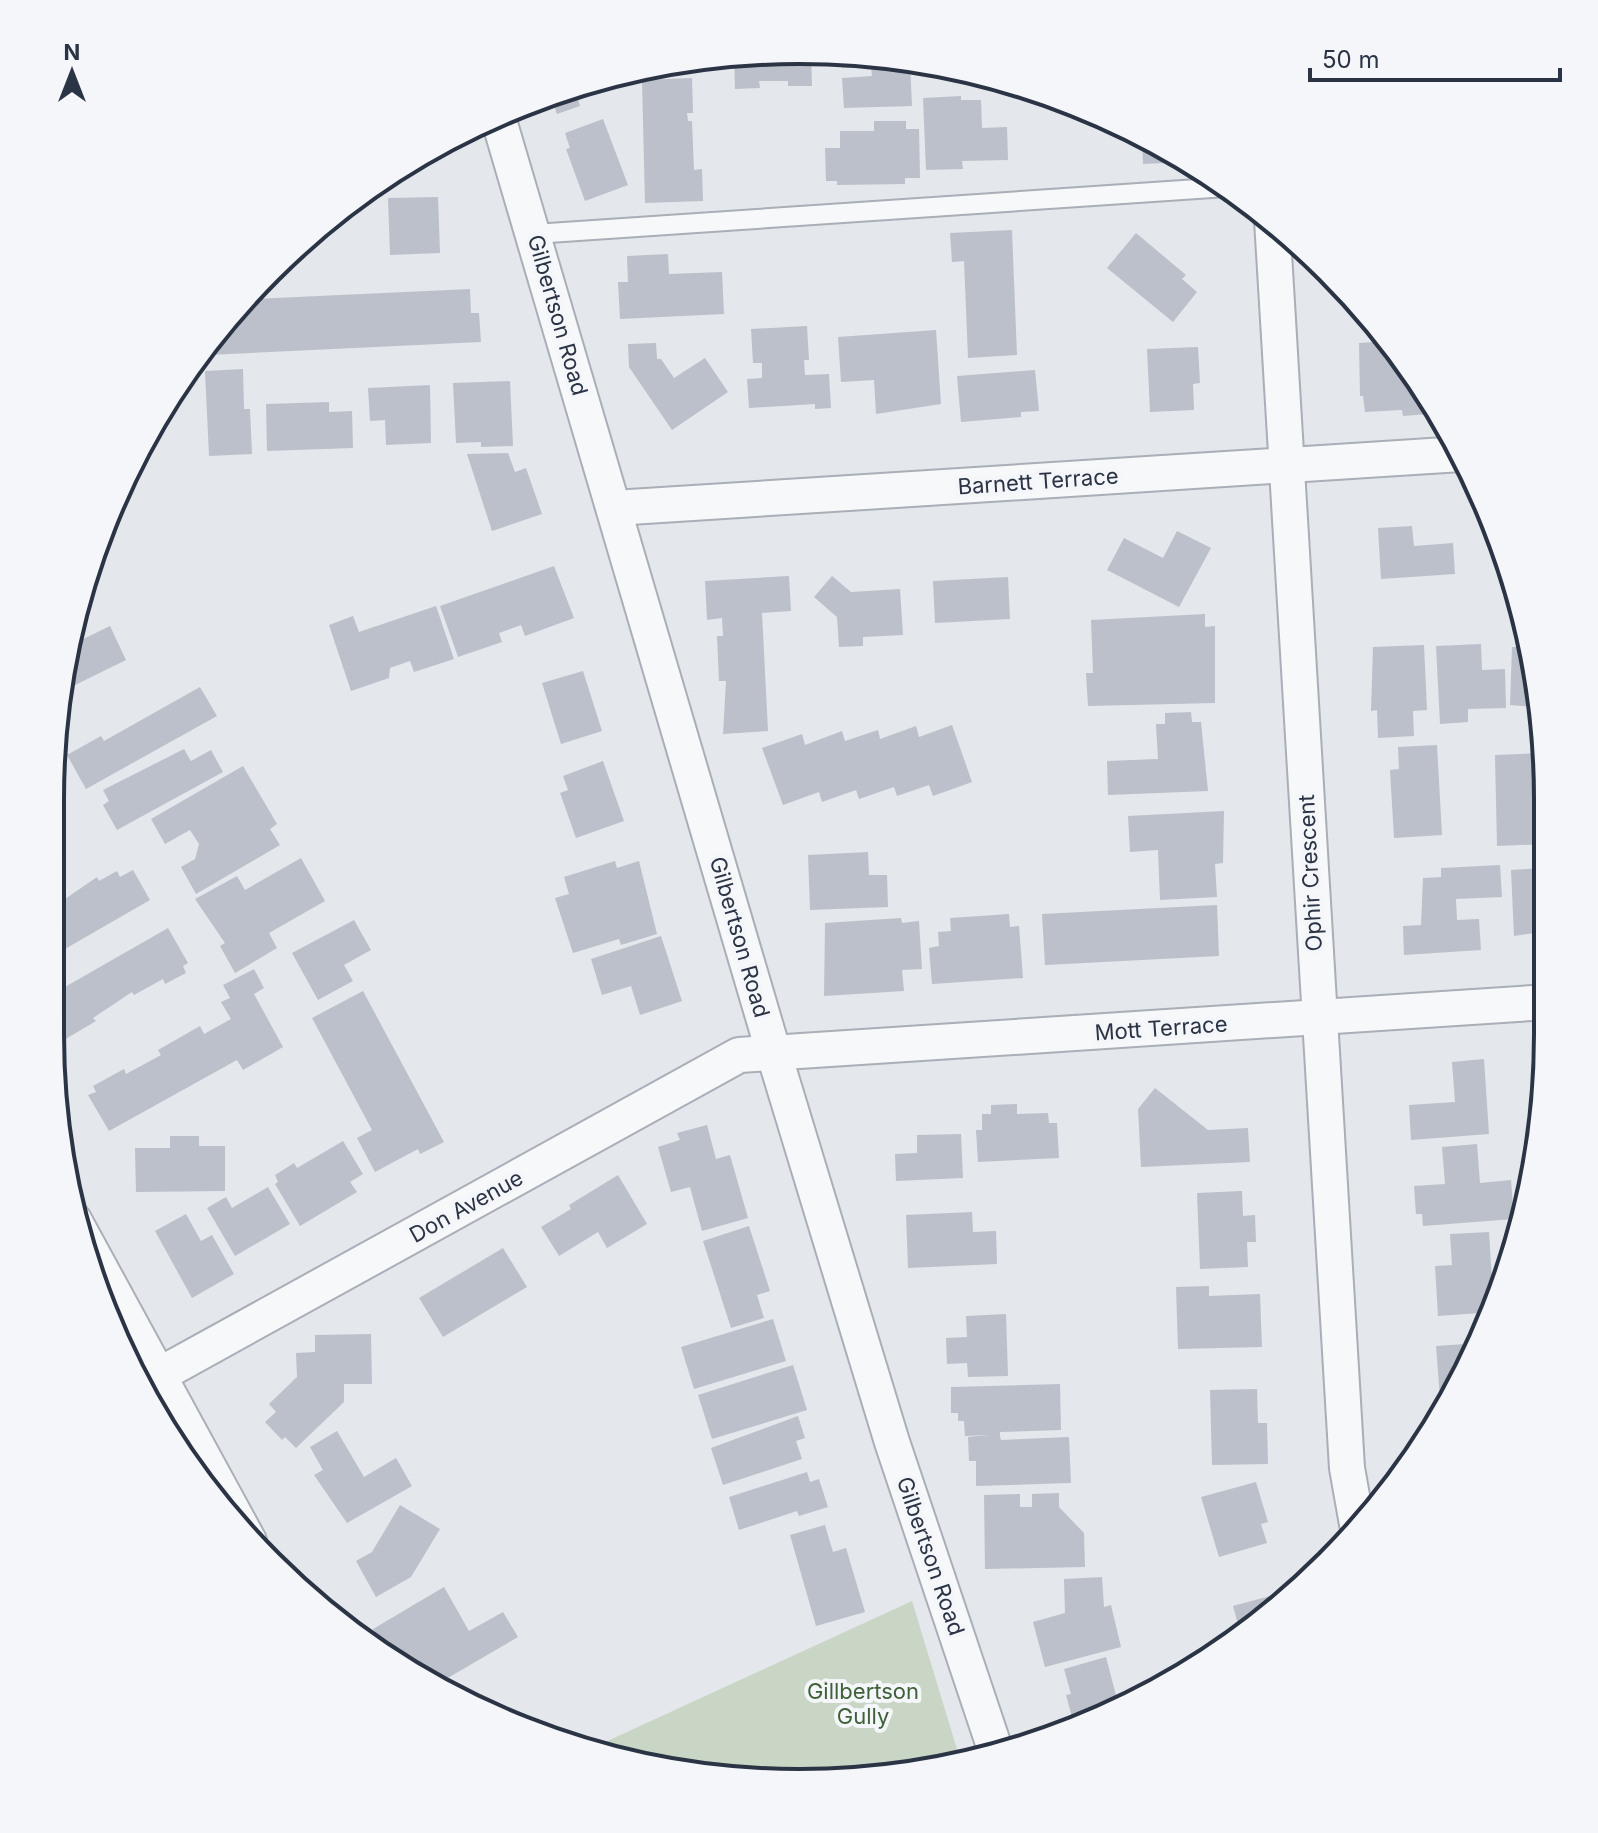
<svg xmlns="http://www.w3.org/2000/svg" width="1598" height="1833" font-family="Inter,sans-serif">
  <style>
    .green { fill: #c9d6c5 }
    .building { fill: #bbc0ca }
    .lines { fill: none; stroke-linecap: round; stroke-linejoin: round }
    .lane-casing { stroke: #a9aeb7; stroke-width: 22 }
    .street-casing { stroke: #a9aeb7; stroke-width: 38 }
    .lane { stroke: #f7f8fa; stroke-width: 18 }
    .street { stroke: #f7f8fa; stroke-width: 34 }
    .labels { text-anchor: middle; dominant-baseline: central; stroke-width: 8; stroke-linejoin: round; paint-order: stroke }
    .street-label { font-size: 22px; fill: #2b3445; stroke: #f4f6f9 }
    .park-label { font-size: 22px; fill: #3f6138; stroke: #f4f6f9 }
    .rim { fill: none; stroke: #2b3445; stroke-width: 4 }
  </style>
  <rect width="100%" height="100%" fill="#e4e7ec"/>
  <path class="green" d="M912 1601 960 1759 848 1781 653 1769 590 1749Z"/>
  <g class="building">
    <path d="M842 52 910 62 912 106 844 108 842 78 872 76 871 66 842 68Z"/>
    <path d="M811 53 812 86H788V81H759L760 88 735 89 734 55Z"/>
    <path d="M701 57V64L670 65 669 64Z"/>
    <path d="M614 77 616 82 577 96 580 106 557 114 550 94Z"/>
    <path d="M692 78 693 113H687L688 121H692L694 170 702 169 703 201 645 203 642 80Z"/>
    <path d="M961 96V100H981L982 128 1007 127 1008 160 962 161 963 169 926 170 923 98Z"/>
    <path d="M603 119 628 185 585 201 566 149 570 148 565 133Z"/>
    <path d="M874 121H906V129H919L920 178H905V184L837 185V181H826L825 148H840V131H874Z"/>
    <path d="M1142 134 1156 143 1185 162 1143 164Z"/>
    <path d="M438 197 440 253 390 255 388 198Z"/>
    <path d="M1012 230 1017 355 968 358 964 261 952 262 950 233Z"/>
    <path d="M1136 233 1186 275 1182 279 1197 292 1173 322 1107 268Z"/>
    <path d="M668 254 669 274 722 272 724 314 620 319 618 282H628L627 256Z"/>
    <path d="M470 289 471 313H479L481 342 208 355 253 299Z"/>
    <path d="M1375 323 1404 363 1405 386 1420 385 1428 397 1429 414 1403 416 1402 410 1365 412 1363 396H1360L1359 343 1376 342Z"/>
    <path d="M807 326 809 360H804L805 375 829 374 831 408 815 409V404L749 408 747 379 762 378V363H753L751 329Z"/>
    <path d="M936 330 941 404 876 414 874 380 841 382 838 337Z"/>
    <path d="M656 343 657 359H661L674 378 705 358 728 392 672 430 629 367 628 344Z"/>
    <path d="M1198 347 1200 383 1193 384 1194 410 1150 412 1147 349Z"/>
    <path d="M243 369 244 409H250L252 454 209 456 205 371Z"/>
    <path d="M1035 370 1039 411 1021 412V417L961 422 957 376Z"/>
    <path d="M510 381 513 446 481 447V442L456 443 453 383Z"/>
    <path d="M430 385 431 443 386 445 385 420 370 421 368 388Z"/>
    <path d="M329 402V412L352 411 353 448 267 451 266 404Z"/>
    <path d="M508 453 515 472 526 468 542 514 492 531 467 454Z"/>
    <path d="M1412 526 1414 546 1453 543 1455 574 1381 579 1378 528Z"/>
    <path d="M1177 531 1211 548 1179 607 1107 570 1124 538 1163 558Z"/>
    <path d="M554 566 574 618 525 636 521 625 499 633 502 642 458 657 440 606Z"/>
    <path d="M789 576 791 611 762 613 768 731 723 734 726 681H719L717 636H723L722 618 707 620 705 581Z"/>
    <path d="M832 576 851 592 900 589 903 635 863 637V646L839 647 837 617 814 597Z"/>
    <path d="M1008 577 1010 619 935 623 933 581Z"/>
    <path d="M436 606 454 659 414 672 410 661 390 668 389 678 351 691 329 625 353 616 359 632Z"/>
    <path d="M1205 614V627L1215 626V703L1088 706 1086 673H1093L1091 620Z"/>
    <path d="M110 626 126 660 69 688 63 674 69 646Z"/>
    <path d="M1524 637 1530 670 1538 707 1510 705 1512 647H1517V638Z"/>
    <path d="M1481 644 1482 670 1505 669 1506 708 1468 709V722L1440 724 1436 646Z"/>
    <path d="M1424 645 1427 710 1413 711 1414 736 1378 738 1377 710 1371 711 1373 647Z"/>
    <path d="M583 671 602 731 561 744 542 683Z"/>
    <path d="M200 687 217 716 86 789 67 755 101 736 104 741Z"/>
    <path d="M1191 712 1192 722H1201L1208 791 1108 795 1107 761 1158 759 1156 724H1165V713Z"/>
    <path d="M952 725 972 782 933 796 929 785 897 796 894 787 859 799 856 790 822 802 819 792 783 805 762 748 802 734 805 745 842 731 845 741 878 730 880 739 916 726 919 737Z"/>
    <path d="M1437 745 1442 835 1394 838 1390 770 1399 769 1398 747Z"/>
    <path d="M184 749 191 761 211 750 223 772 117 830 103 805 109 801 103 790Z"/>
    <path d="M1546 753 1547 844 1497 846 1495 755Z"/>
    <path d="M603 761 624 821 576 838 560 793 568 790 563 776Z"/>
    <path d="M243 766 277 824 270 829 280 845 196 894 181 867 195 859 199 844 190 830 165 844 151 819Z"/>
    <path d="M1224 811 1223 863 1215 864 1217 897 1160 900 1158 850 1130 852 1128 816Z"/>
    <path d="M868 852 869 875H887L888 907 810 910 808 855Z"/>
    <path d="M301 858 325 901 269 933 277 948 235 973 220 946 225 943 195 899 237 876 245 890Z"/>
    <path d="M615 861 617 868 639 861 657 934 621 945 619 939 573 953 555 898 569 894 564 877Z"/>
    <path d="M1541 862H1547V931L1514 936 1511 870 1541 868Z"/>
    <path d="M1500 865 1502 897 1456 899 1457 920 1479 919 1481 950 1404 955 1403 926 1421 925 1423 878 1441 877V868Z"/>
    <path d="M133 870 150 900 51 957 52 908 97 877 99 881 117 871 120 877Z"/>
    <path d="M1217 905 1219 956 1045 965 1042 914Z"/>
    <path d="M1009 914 1010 927 1019 926 1023 978 932 984 929 948 939 946 938 932 951 931 950 918Z"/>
    <path d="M901 918 902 923 919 921 922 969 902 970 904 991 824 996 825 923Z"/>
    <path d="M354 920 371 950 344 965 353 981 318 1000 292 953Z"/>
    <path d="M168 928 188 963 183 966 186 973 165 984 163 979 134 995 132 992 93 1018 96 1021 64 1040 61 1035 53 1039 51 995Z"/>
    <path d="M661 936 682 1001 640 1015 631 986 602 995 591 959Z"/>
    <path d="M254 969 264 988 254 994 283 1047 243 1070 237 1060 109 1131 88 1095 96 1092 93 1086 124 1069 126 1074 161 1055 158 1050 200 1026 204 1034 231 1019 221 1002 230 998 223 985Z"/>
    <path d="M363 991 444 1142 420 1154 418 1149 375 1172 357 1138 372 1130 312 1018Z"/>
    <path d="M1484 1059 1489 1134 1411 1140 1409 1105 1455 1102 1452 1062Z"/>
    <path d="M1155 1088 1208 1130 1248 1128 1250 1162 1141 1167 1138 1109Z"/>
    <path d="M1017 1104V1114L1048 1113 1049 1123H1057L1059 1158 978 1162 976 1130H982V1114H991V1105Z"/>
    <path d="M707 1125 716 1159 730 1155 748 1218 702 1231 690 1187 671 1192 658 1147 680 1140 677 1133Z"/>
    <path d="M961 1134 963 1178 896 1181 895 1154 917 1153V1135Z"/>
    <path d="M170 1136H199V1146H225V1191L136 1192 135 1148H170Z"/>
    <path d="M343 1141 363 1174 350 1182 357 1192 300 1226 275 1184 278 1182 275 1175 294 1163 297 1168Z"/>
    <path d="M1477 1144 1480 1183 1511 1180 1514 1219 1423 1226 1422 1214H1416L1414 1186 1445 1184 1442 1147Z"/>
    <path d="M618 1175 647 1224 607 1248 598 1232 559 1256 541 1227 571 1209 569 1205Z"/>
    <path d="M268 1187 290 1224 235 1256 207 1208 226 1197 232 1208Z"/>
    <path d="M1242 1191 1243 1216 1255 1215 1256 1242H1247L1248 1267 1200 1269 1197 1193Z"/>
    <path d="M972 1212 973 1232 996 1231 997 1264 908 1268 906 1215Z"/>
    <path d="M186 1214 201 1241 212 1235 234 1274 192 1298 155 1231Z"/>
    <path d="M749 1226 770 1291 757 1295 764 1318 731 1328 703 1241Z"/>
    <path d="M1489 1232 1494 1312 1438 1316 1435 1266 1452 1265 1450 1234Z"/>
    <path d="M503 1248 527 1287 443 1337 419 1298Z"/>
    <path d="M1209 1286V1296L1260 1294 1262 1347 1178 1349 1176 1287Z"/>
    <path d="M1006 1314 1008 1376 968 1377 967 1363 947 1364 946 1338 967 1337 966 1316Z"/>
    <path d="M773 1319 786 1361 694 1389 681 1347Z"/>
    <path d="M371 1334 372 1384H344V1402L296 1448 285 1437 282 1440 265 1422 276 1412 269 1404 297 1377 296 1353 315 1352V1335Z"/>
    <path d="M1479 1343 1443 1410H1441L1436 1346Z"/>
    <path d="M793 1365 807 1410 712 1439 698 1395Z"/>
    <path d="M1060 1384 1061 1430 1000 1432V1436L1001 1440 1069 1437 1071 1483 976 1486V1461H969L968 1437 989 1435 965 1436 964 1421H958V1413H951V1387Z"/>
    <path d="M1257 1389 1258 1423H1267L1268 1464 1212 1465 1210 1390Z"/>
    <path d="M798 1416 805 1438 796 1441 802 1459 723 1485 711 1448Z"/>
    <path d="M337 1431 364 1477 396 1458 412 1486 347 1523 314 1475 323 1470 310 1447Z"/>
    <path d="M807 1472 810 1482 819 1479 828 1507 799 1516 797 1511 739 1530 729 1497Z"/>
    <path d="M1256 1482 1268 1522 1261 1524 1267 1543 1219 1557 1201 1497Z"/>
    <path d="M1059 1493V1507L1084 1533 1085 1567 985 1569 984 1495 1020 1494V1507H1032V1494Z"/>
    <path d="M400 1505 440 1529 411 1577 376 1597 356 1561 372 1552Z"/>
    <path d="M825 1525 833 1552 846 1548 865 1612 816 1626 790 1535Z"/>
    <path d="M1102 1577 1104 1607 1111 1605 1121 1647 1045 1667 1033 1622 1065 1613 1064 1579Z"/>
    <path d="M444 1587 469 1631 503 1612 518 1637 439 1683 388 1654 373 1629Z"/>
    <path d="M1274 1595 1278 1608 1241 1635 1233 1606Z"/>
    <path d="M1106 1657 1119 1707 1060 1734 1056 1722 1072 1717 1066 1695 1071 1694 1064 1669Z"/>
  </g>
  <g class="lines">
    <defs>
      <path id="lane" d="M534 234 1227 187"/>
      <g id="street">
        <path d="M498 117 774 1054 892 1442 996 1752"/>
        <path d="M1272 220 1347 1468 1357 1524"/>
        <path d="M614 508 1461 454"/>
        <path d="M74 1220 249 1541"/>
        <path d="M161 1374 739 1055 1548 1002"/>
      </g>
    </defs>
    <use href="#lane" class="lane-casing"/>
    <use href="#street" class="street-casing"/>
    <use href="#lane" class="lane"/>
    <use href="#street" class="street"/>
  </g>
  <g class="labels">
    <g class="street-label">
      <text transform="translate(558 315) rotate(74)">Gilbertson Road</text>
      <text transform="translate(1038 481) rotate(-4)">Barnett Terrace</text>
      <text transform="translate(1310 873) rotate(-93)">Ophir Crescent</text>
      <text transform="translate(740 937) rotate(74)">Gilbertson Road</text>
      <text transform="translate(1161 1028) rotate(-4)">Mott Terrace</text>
      <text transform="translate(466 1206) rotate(-29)">Don Avenue</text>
      <text transform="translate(931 1556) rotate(71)">Gilbertson Road</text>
    </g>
    <g class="park-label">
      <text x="863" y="1691">Gillbertson<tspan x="863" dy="25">Gully</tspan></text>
    </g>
  </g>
  <path d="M0 0H1598V1833H0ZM799 64H799A735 735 0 0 1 1534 799V1034A735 735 0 0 1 799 1769H799A735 735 0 0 1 64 1034V799A735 735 0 0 1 799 64Z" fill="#f4f6f9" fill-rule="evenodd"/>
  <path class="rim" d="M799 64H799A735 735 0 0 1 1534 799V1034A735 735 0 0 1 799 1769H799A735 735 0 0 1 64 1034V799A735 735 0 0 1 799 64Z"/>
  <g transform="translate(72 72)" stroke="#f4f6f9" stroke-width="6" paint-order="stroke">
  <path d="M0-6L14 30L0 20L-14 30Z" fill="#2b3445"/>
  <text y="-12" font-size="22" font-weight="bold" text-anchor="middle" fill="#2b3445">N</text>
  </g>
  <path d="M1310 68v12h250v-12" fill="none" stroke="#2b3445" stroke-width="4"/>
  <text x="1322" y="68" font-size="24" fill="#2b3445" stroke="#f4f6f9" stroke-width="6" paint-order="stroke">50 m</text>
</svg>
